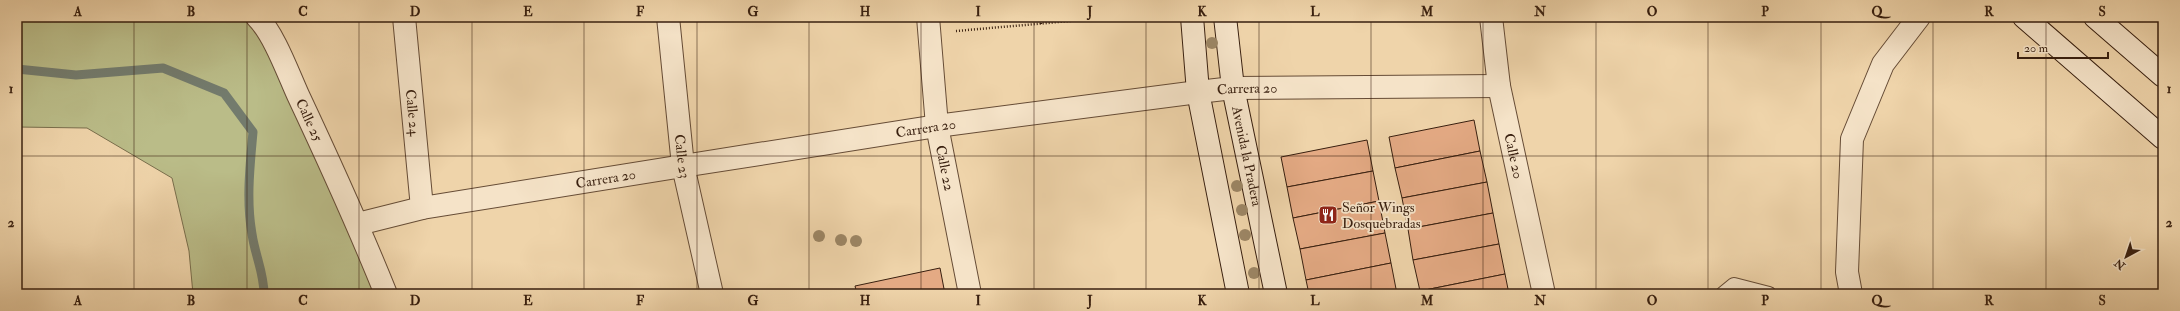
<svg xmlns="http://www.w3.org/2000/svg" width="2180" height="311" font-family="'IM FELL Double Pica',serif">
  <style>
    .green { fill: #babc88; stroke: #796e4c }
    .lines { fill: none; stroke-linecap: round; stroke-linejoin: round }
    .stream { stroke: #737b6d; stroke-width: 9 }
    .building { fill: #e4aa84; stroke: #381f0f }
    .lane-casing { stroke: #664c36; stroke-width: 16 }
    .street-casing { stroke: #664c36; stroke-width: 24 }
    .secondary-casing { stroke: #381f0f; stroke-width: 24 }
    .path { stroke: #381f0f; stroke-width: 2.5; stroke-dasharray: 1 2; stroke-linecap: butt }
    .lane { stroke: #f5e3c8; stroke-width: 14 }
    .street { stroke: #f5e3c8; stroke-width: 22 }
    .secondary { stroke: #f5e3c8; stroke-width: 22 }
    .tree { fill: #9c8665 }
    .grid { fill: none; stroke: #381f0f; stroke-width: 1; stroke-opacity: 0.55 }
    .labels { text-anchor: middle; dominant-baseline: central; stroke-width: 3.5; stroke-linejoin: round; paint-order: stroke }
    .street-label { font-size: 14px; fill: #381f0f; stroke: #f5e3c8 }
    .poi-label { font-size: 14px; fill: #381f0f; stroke: #f5e3c8; text-anchor: start }
    .neatline { fill: none; stroke: #381f0f; stroke-width: 1.5 }
    .grid-label { font-size: 13px; text-anchor: middle; font-weight: bold; fill: #381f0f }
  </style>
  <rect width="100%" height="100%" fill="#efd4aa"/>
  <filter id="stains"><feTurbulence type="fractalNoise" baseFrequency=".005" numOctaves="4"/><feColorMatrix values="0 0 0 0 .2 0 0 0 0 .09 0 0 0 0 .02 0 0 0 .5 -.17"/></filter>
  <radialGradient id="worn" r=".72"><stop offset=".6" stop-color="#630" stop-opacity="0"/><stop offset="1" stop-color="#630" stop-opacity=".3"/></radialGradient>
  <path class="green" d="M17 17H257L386 294H193L189 251 172 178 87 128 17 127Z"/>
  <g class="lines">
    <path class="stream" d="M17 69 76 75 163 68 224 93 253 132C250 166 246 200 252 234 255 255 264 273 264 294"/>
  </g>
  <g class="building">
    <path d="M1474 120 1480 151 1395 168 1389 137Z"/>
    <path d="M1367 140 1373 171 1287 187 1281 157Z"/>
    <path d="M1480 151 1487 182 1402 198 1395 168Z"/>
    <path d="M1373 171 1379 201 1293 218 1287 187Z"/>
    <path d="M1487 182 1493 213 1408 229 1402 198Z"/>
    <path d="M1379 201 1385 233 1300 249 1293 218Z"/>
    <path d="M1493 213 1499 244 1413 260 1408 229Z"/>
    <path d="M1385 233 1391 263 1306 280 1300 249Z"/>
    <path d="M1499 244 1505 274 1420 291 1413 260Z"/>
    <path d="M1391 263 1397 294H1309L1306 280Z"/>
    <path d="M940 268 945 294H857L855 286Z"/>
    <path d="M1505 274 1509 294H1420V291Z"/>
  </g>
  <g class="lines">
    <defs>
      <path id="lane" d="M1723 294 1734 285 1769 294"/>
      <g id="street">
        <path id="s1" d="M257 17C274 34 288 73 298 95 329 161 359 227 386 294"/>
        <path id="s2" d="M404 17 422 208"/>
        <path id="s3" d="M668 17 683 166 712 294"/>
        <path id="s4" d="M928 17 937 126 970 294"/>
        <path id="s5" d="M1491 17 1499 86 1544 294"/>
        <path id="s6" d="M358 224 422 208 683 166 937 126 1198 92 1233 88 1499 86"/>
        <path d="M1851 294 1847 272 1852 139 1883 64 1919 17"/>
      </g>
      <g id="secondary">
        <path d="M1192 17 1198 92 1238 294"/>
        <path id="s7" d="M1225 17 1233 88 1276 294"/>
        <path d="M2024 17 2163 138"/>
        <path d="M2095 17 2163 76"/>
      </g>
    </defs>
    <use href="#lane" class="lane-casing"/>
    <use href="#street" class="street-casing"/>
    <use href="#secondary" class="secondary-casing"/>
    <g class="path">
      <path d="M1041 17V24"/>
      <path d="M956 31 1116 17"/>
    </g>
    <use href="#lane" class="lane"/>
    <use href="#street" class="street"/>
    <use href="#secondary" class="secondary"/>
  </g>
  <g class="tree">
    <circle cx="1212" cy="43" r="6"/>
    <circle cx="1237" cy="186" r="6"/>
    <circle cx="1242" cy="210" r="6"/>
    <circle cx="1245" cy="235" r="6"/>
    <circle cx="819" cy="236" r="6"/>
    <circle cx="841" cy="240" r="6"/>
    <circle cx="856" cy="241" r="6"/>
    <circle cx="1254" cy="273" r="6"/>
  </g>
  <path class="grid" d="M134 17V294M247 17V294M359 17V294M472 17V294M584 17V294M697 17V294M809 17V294M921 17V294M1034 17V294M1146 17V294M1259 17V294M1371 17V294M1483 17V294M1596 17V294M1708 17V294M1821 17V294M1933 17V294M2046 17V294M17 156H2163"/>
  <defs>
    <symbol id="restaurant-square" viewBox="-11 -11 22 22"><rect x="-9" y="-9" width="18" height="18" rx="4" fill="#8f2418" stroke="#f5e3c8"/><path d="M-5-6h1v4h1v-4h1v4h1v-4h1v5L-1.5 .5V6h-2V.5L-5-1ZM5-6V6H3V1.5H1.5Q1.5-4 5-6Z" fill="#fff"/></symbol>
  </defs>
  <g fill-rule="evenodd">
    <use href="#restaurant-square" x="1317" y="204" width="22" height="22"/>
  </g>
  <g class="labels">
    <g class="street-label">
      <text stroke="none"><textPath href="#s6" startOffset="900">Carrera 20</textPath></text>
      <text stroke="none"><textPath href="#s2" startOffset="96">Calle 24</textPath></text>
      <text stroke="none"><textPath href="#s1" startOffset="116">Calle 25</textPath></text>
      <text stroke="none"><textPath href="#s6" startOffset="576">Carrera 20</textPath></text>
      <text stroke="none"><textPath href="#s7" startOffset="141">Avenida la Pradera</textPath></text>
      <text stroke="none"><textPath href="#s5" startOffset="141">Calle 20</textPath></text>
      <text stroke="none"><textPath href="#s3" startOffset="140">Calle 23</textPath></text>
      <text stroke="none"><textPath href="#s4" startOffset="152">Calle 22</textPath></text>
      <text stroke="none"><textPath href="#s6" startOffset="252">Carrera 20</textPath></text>
    </g>
    <g class="poi-label">
      <text x="1342" y="207">Señor Wings<tspan x="1342" dy="16">Dosquebradas</tspan></text>
    </g>
  </g>
  <rect width="2180" height="311" fill="none" stroke="#efd4aa" stroke-width="44"/>
  <g transform="translate(2126 257) rotate(220)" stroke="#f5e3c8" stroke-width="3" paint-order="stroke">
  <path d="M0-3L7 15L0 10L-7 15Z" fill="#381f0f"/>
  <text y="-6" font-size="11" font-weight="bold" text-anchor="middle" fill="#381f0f">N</text>
  </g>
  <path d="M2018 52v6h90v-6" fill="none" stroke="#381f0f" stroke-width="2"/>
  <text x="2024" y="52" font-size="12" fill="#381f0f" stroke="#f5e3c8" stroke-width="3" paint-order="stroke">20 m</text>
  <rect x="22" y="22" width="2136" height="267" class="neatline"/>
  <g class="grid-label">
    <text x="78" y="16">A</text>
    <text x="191" y="16">B</text>
    <text x="303" y="16">C</text>
    <text x="415" y="16">D</text>
    <text x="528" y="16">E</text>
    <text x="640" y="16">F</text>
    <text x="753" y="16">G</text>
    <text x="865" y="16">H</text>
    <text x="978" y="16">I</text>
    <text x="1090" y="16">J</text>
    <text x="1202" y="16">K</text>
    <text x="1315" y="16">L</text>
    <text x="1427" y="16">M</text>
    <text x="1540" y="16">N</text>
    <text x="1652" y="16">O</text>
    <text x="1765" y="16">P</text>
    <text x="1877" y="16">Q</text>
    <text x="1989" y="16">R</text>
    <text x="2102" y="16">S</text>
    <text x="11" y="93">1</text>
    <text x="2169" y="93">1</text>
    <text x="11" y="227">2</text>
    <text x="2169" y="227">2</text>
    <text x="78" y="305">A</text>
    <text x="191" y="305">B</text>
    <text x="303" y="305">C</text>
    <text x="415" y="305">D</text>
    <text x="528" y="305">E</text>
    <text x="640" y="305">F</text>
    <text x="753" y="305">G</text>
    <text x="865" y="305">H</text>
    <text x="978" y="305">I</text>
    <text x="1090" y="305">J</text>
    <text x="1202" y="305">K</text>
    <text x="1315" y="305">L</text>
    <text x="1427" y="305">M</text>
    <text x="1540" y="305">N</text>
    <text x="1652" y="305">O</text>
    <text x="1765" y="305">P</text>
    <text x="1877" y="305">Q</text>
    <text x="1989" y="305">R</text>
    <text x="2102" y="305">S</text>
  </g>
  <rect width="100%" height="100%" filter="url(#stains)"/>
  <rect width="100%" height="100%" fill="url(#worn)"/>
</svg>
